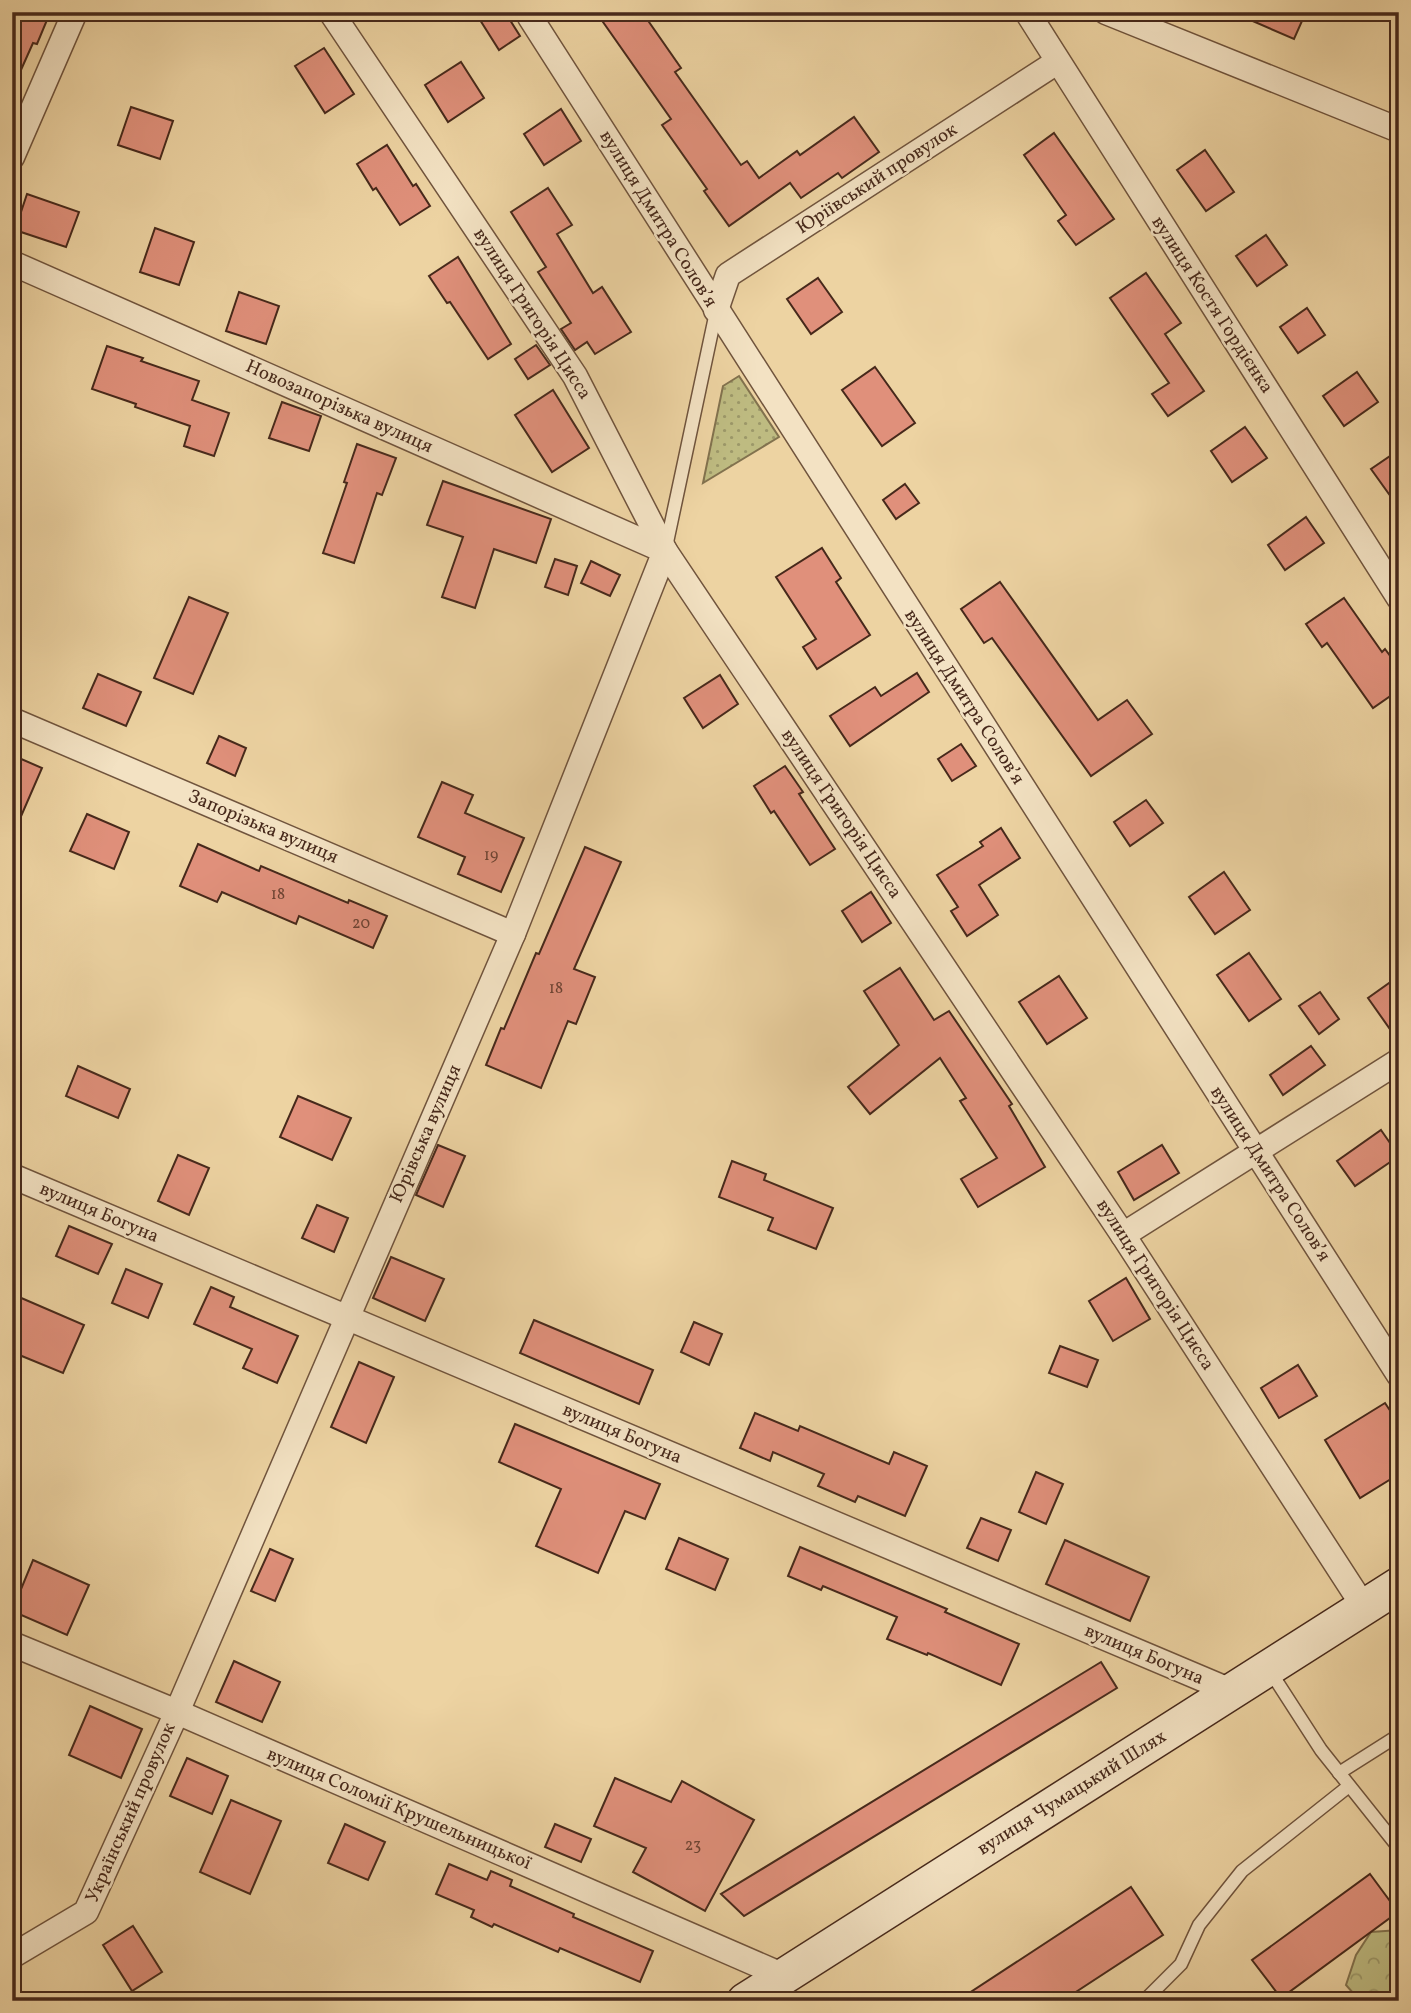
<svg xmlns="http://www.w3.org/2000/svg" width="1411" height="2013" font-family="Vollkorn,serif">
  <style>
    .forest { fill: url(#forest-crowns); stroke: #82724e; stroke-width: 2 }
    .park { fill: url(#park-dots); stroke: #82724e; stroke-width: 2 }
    .building { fill: #e0907b; stroke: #47291b; stroke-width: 2 }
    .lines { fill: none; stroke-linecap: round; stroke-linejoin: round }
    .lane-casing { stroke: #70543d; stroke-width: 15 }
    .street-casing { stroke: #70543d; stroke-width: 27 }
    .secondary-casing { stroke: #47291b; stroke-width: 38 }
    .lane { stroke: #f3e2c3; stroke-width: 12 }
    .street { stroke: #f3e2c3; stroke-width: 24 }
    .secondary { stroke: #f3e2c3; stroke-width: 35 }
    .labels { text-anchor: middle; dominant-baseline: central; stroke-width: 5; stroke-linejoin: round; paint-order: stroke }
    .number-label { font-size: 16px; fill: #6d4333 }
    .street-label { font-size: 19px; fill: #47291b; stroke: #f3e2c3 }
  </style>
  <defs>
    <pattern id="forest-crowns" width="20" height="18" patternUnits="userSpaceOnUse" patternTransform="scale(1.75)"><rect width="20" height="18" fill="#bebb81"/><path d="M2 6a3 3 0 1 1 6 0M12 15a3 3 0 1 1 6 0" fill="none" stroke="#9c9869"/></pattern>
    <pattern id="park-dots" width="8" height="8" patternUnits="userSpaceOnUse" patternTransform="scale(1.75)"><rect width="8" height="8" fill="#bebb81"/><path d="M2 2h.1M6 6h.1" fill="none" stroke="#9c9869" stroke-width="1.8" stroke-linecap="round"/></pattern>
  </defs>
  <rect width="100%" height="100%" fill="#edd3a2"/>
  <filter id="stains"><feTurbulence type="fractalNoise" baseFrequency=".00286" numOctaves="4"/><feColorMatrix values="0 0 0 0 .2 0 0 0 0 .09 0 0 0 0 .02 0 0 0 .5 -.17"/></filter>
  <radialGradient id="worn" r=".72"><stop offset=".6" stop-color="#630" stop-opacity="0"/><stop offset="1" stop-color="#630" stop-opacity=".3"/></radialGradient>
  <path class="forest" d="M1399 1930V2001H1360L1346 1985 1356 1955 1371 1932Z"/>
  <path class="park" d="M739 376 779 437 703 483 723 386Z"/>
  <g class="building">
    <path d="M12 12H29L47 20 37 44 33 43 12 90Z"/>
    <path d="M475 12H505L520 36 499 50Z"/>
    <path d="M596 12H642L681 68 675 72 741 165 747 161 759 178 797 151 800 155 854 117 879 152 842 178 838 173 801 198 790 183 729 226 704 191 707 189 662 125 671 119Z"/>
    <path d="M1232 12H1306L1294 39Z"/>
    <path d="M324 48 354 94 325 113 295 66Z"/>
    <path d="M461 62 484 98 448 122 425 85Z"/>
    <path d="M131 107 173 121 160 159 118 145Z"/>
    <path d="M561 109 581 141 544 165 524 134Z"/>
    <path d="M1054 133 1114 219 1076 245 1058 221 1066 215 1024 155Z"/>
    <path d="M387 145 413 186 416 184 430 206 400 225 376 188 373 190 357 164Z"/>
    <path d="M1205 150 1234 192 1206 211 1177 170Z"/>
    <path d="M548 188 572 225 557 234 593 293 602 287 631 332 595 354 587 342 575 350 561 329 571 323 538 272 546 267 511 212Z"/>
    <path d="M27 194 79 212 66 247 15 230Z"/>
    <path d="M155 228 194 242 179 285 140 272Z"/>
    <path d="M1266 235 1287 265 1257 286 1236 256Z"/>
    <path d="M458 257 511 344 488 359 450 302 447 303 429 276Z"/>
    <path d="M1146 273 1181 323 1165 334 1204 391 1168 416 1152 394 1169 383 1110 298Z"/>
    <path d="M818 278 842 312 811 334 787 299Z"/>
    <path d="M239 292 279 306 266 344 226 331Z"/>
    <path d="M1307 308 1325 335 1298 353 1280 327Z"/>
    <path d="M536 345 550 365 528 379 515 359Z"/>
    <path d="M107 346 143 358 141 361 199 381 192 400 229 413 214 456 184 446 190 426 135 407 136 404 92 389Z"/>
    <path d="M875 367 915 423 882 446 842 390Z"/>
    <path d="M1357 372 1378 402 1344 426 1323 396Z"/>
    <path d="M553 390 589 448 552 472 515 415Z"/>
    <path d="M282 402 321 416 309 451 269 438Z"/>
    <path d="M1245 427 1267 458 1232 482 1211 451Z"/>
    <path d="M357 444 396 458 382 495 377 493 354 563 323 553 347 483 344 482Z"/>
    <path d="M1399 450V508L1371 469Z"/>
    <path d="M443 481 551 519 536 563 494 549 475 608 442 597 463 537 427 525Z"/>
    <path d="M905 484 919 503 896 519 883 500Z"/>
    <path d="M1306 517 1324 543 1285 570 1268 545Z"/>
    <path d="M822 548 841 578 836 582 870 635 817 669 803 647 816 639 776 577Z"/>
    <path d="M555 559 577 566 568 595 545 587Z"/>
    <path d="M591 561 620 575 610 596 581 583Z"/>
    <path d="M1000 582 1098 720 1127 700 1152 734 1091 776 992 638 984 643 961 609Z"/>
    <path d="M189 597 228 613 193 694 154 678Z"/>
    <path d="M1344 598 1382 652 1385 649 1399 668V690L1373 708 1327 643 1322 647 1306 624Z"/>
    <path d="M917 673 929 692 850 746 830 716 875 687 881 696Z"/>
    <path d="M98 674 141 692 126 726 83 708Z"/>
    <path d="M720 675 738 704 703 728 684 698Z"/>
    <path d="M219 736 246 748 235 776 207 763Z"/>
    <path d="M961 744 976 766 952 781 938 759Z"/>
    <path d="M12 755 42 768 12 837Z"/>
    <path d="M785 766 803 792 799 794 835 849 810 865 774 811 771 813 754 786Z"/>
    <path d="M442 782 473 795 465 813 524 838 501 892 458 874 465 857 418 837Z"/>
    <path d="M1146 800 1163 823 1130 846 1114 822Z"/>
    <path d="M87 814 129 832 114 869 70 851Z"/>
    <path d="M1001 828 1020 858 979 885 998 915 967 936 951 911 958 907 937 875 983 846 980 842Z"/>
    <path d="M198 844 259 871 261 866 348 903 349 900 387 916 373 948 299 916 296 924 222 892 217 902 180 886Z"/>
    <path d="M585 847 621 862 574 969 595 977 576 1024 568 1021 541 1088 486 1065 501 1028 504 1029 536 953 539 954Z"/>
    <path d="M1224 872 1250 910 1215 934 1189 897Z"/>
    <path d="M871 892 891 923 862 942 842 911Z"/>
    <path d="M1249 953 1281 999 1249 1021 1217 975Z"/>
    <path d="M900 968 934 1020 949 1011 1012 1104 1009 1106 1045 1167 978 1207 961 1179 997 1158 960 1101 966 1098 940 1058 870 1114 848 1087 899 1045 864 991Z"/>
    <path d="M1059 976 1087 1018 1047 1044 1019 1002Z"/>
    <path d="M1399 976V1042L1368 998Z"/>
    <path d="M1320 992 1339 1019 1319 1034 1299 1006Z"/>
    <path d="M1311 1046 1325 1065 1283 1095 1270 1075Z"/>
    <path d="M78 1066 130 1089 118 1118 66 1096Z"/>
    <path d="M298 1096 351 1118 332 1160 280 1137Z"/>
    <path d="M1381 1130 1399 1156 1355 1186 1337 1161Z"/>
    <path d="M438 1145 465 1156 443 1207 416 1195Z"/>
    <path d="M1162 1145 1179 1173 1134 1200 1118 1172Z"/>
    <path d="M178 1155 209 1168 189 1215 158 1201Z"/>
    <path d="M732 1161 766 1174 764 1180 833 1208 816 1249 768 1230 773 1218 719 1197Z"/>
    <path d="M317 1205 348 1218 334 1252 302 1238Z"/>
    <path d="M69 1226 112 1244 98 1274 56 1256Z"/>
    <path d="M391 1257 444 1279 425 1321 373 1298Z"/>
    <path d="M126 1269 162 1284 148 1318 112 1303Z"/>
    <path d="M1126 1278 1150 1319 1113 1341 1089 1301Z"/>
    <path d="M211 1287 234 1297 230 1307 298 1336 277 1383 243 1368 252 1349 194 1324Z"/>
    <path d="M12 1294 84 1325 63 1373 12 1352Z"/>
    <path d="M534 1320 653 1370 639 1404 520 1353Z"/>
    <path d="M694 1322 722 1334 709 1365 681 1352Z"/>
    <path d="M1060 1346 1098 1360 1087 1387 1049 1373Z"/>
    <path d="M359 1362 394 1377 366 1443 331 1427Z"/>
    <path d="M1298 1365 1317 1396 1279 1418 1261 1388Z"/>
    <path d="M1385 1403 1399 1424V1474L1360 1498 1325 1440Z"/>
    <path d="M755 1413 798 1431 800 1426 889 1464 894 1452 927 1466 905 1516 858 1496 855 1502 818 1486 824 1474 773 1452 770 1461 740 1448Z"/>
    <path d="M515 1424 660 1484 645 1519 625 1511 598 1573 536 1546 561 1489 499 1462Z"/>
    <path d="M1036 1472 1063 1484 1046 1524 1019 1512Z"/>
    <path d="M981 1518 1011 1530 998 1561 967 1548Z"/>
    <path d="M679 1538 728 1559 715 1590 666 1569Z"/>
    <path d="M1065 1540 1149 1577 1130 1621 1046 1584Z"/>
    <path d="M800 1547 947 1609 945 1612 1019 1644 1001 1685 928 1653 927 1655 887 1639 897 1617 823 1586 821 1590 788 1576Z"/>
    <path d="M270 1549 293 1559 275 1601 251 1591Z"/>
    <path d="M33 1560 89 1585 67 1635 12 1611Z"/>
    <path d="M234 1661 280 1682 262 1722 216 1702Z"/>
    <path d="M1101 1662 1117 1688 744 1916 721 1894Z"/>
    <path d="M90 1706 142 1729 121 1778 69 1755Z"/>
    <path d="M187 1758 228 1776 212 1814 170 1796Z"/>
    <path d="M615 1778 671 1802 682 1781 754 1820 705 1911 633 1872 646 1848 594 1826Z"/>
    <path d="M231 1800 281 1821 250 1894 200 1872Z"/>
    <path d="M345 1824 385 1842 368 1880 328 1863Z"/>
    <path d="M555 1824 591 1839 581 1862 545 1847Z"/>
    <path d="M449 1864 487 1880 491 1871 512 1880 510 1886 574 1914 573 1917 653 1951 640 1982 560 1948 558 1952 494 1924 492 1927 471 1917 474 1910 436 1894Z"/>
    <path d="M1370 1874 1398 1912 1281 1998 1252 1960Z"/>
    <path d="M1131 1887 1163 1935 1062 2001H957Z"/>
    <path d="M133 1926 162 1972 132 1991 103 1945Z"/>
  </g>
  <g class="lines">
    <defs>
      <g id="lane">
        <path d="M666 547 716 312"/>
        <path d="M1270 1671 1321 1750 1399 1848"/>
        <path d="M1339 1773 1399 1735"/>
        <path d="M1144 2001 1181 1964 1199 1925 1242 1871 1349 1786"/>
      </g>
      <g id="street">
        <path d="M331 12 575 376 665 551 1123 1235 1364 1607"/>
        <path d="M1027 12 1399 598"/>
        <path d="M1106 12 1399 130"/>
        <path d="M530 17 1399 1375"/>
        <path d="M12 157 75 12"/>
        <path d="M12 263 665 551 513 934 177 1712 86 1912 12 1956"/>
        <path d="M716 310 728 275 1057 62"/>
        <path d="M12 720 513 934"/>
        <path d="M12 1176 1231 1691"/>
        <path d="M1123 1235 1399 1061"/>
        <path d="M12 1644 177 1712 784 1976"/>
      </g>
      <path id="secondary" d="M745 2001 1399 1585"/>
    </defs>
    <use href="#lane" class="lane-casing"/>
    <use href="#street" class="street-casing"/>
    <use href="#secondary" class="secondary-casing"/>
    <use href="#lane" class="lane"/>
    <use href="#street" class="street"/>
    <use href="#secondary" class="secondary"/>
  </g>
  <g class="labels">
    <g class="number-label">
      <text x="491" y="856">19</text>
      <text x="278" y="895">18</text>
      <text x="361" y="924">20</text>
      <text x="556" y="989">18</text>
      <text x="693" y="1846">23</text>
    </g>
    <g class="street-label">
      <text transform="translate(877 179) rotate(-33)">Юріївський провулок</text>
      <text transform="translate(658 219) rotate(58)">вулиця Дмитра Соловʼя</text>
      <text transform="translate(1212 305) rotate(57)">вулиця Костя Гордієнка</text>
      <text transform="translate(532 314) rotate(57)">вулиця Григорія Цисса</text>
      <text transform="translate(339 407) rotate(24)">Новозапорізька вулиця</text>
      <text transform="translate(964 697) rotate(57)">вулиця Дмитра Соловʼя</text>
      <text transform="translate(841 814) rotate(56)">вулиця Григорія Цисса</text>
      <text transform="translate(263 827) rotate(23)">Запорізька вулиця</text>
      <text transform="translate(426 1134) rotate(-66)">Юрівська вулиця</text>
      <text transform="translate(1270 1174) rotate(57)">вулиця Дмитра Соловʼя</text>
      <text transform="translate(99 1213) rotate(23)">вулиця Богуна</text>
      <text transform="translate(1155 1285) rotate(57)">вулиця Григорія Цисса</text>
      <text transform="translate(622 1434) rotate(23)">вулиця Богуна</text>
      <text transform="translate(1144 1655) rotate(23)">вулиця Богуна</text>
      <text transform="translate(1072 1793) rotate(-32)">вулиця Чумацький Шлях</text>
      <text transform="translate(399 1809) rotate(23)">вулиця Соломії Крушельницької</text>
      <text transform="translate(131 1813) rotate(-66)">Український провулок</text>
    </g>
  </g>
  <rect width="1411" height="2013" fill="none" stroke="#edd3a2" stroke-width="42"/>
  <rect x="14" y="14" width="1383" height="1985" fill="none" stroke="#47291b" stroke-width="3.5"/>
  <rect x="21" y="21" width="1369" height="1971" fill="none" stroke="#47291b" stroke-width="2"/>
  <rect width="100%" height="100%" filter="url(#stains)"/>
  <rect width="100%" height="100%" fill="url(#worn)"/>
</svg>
